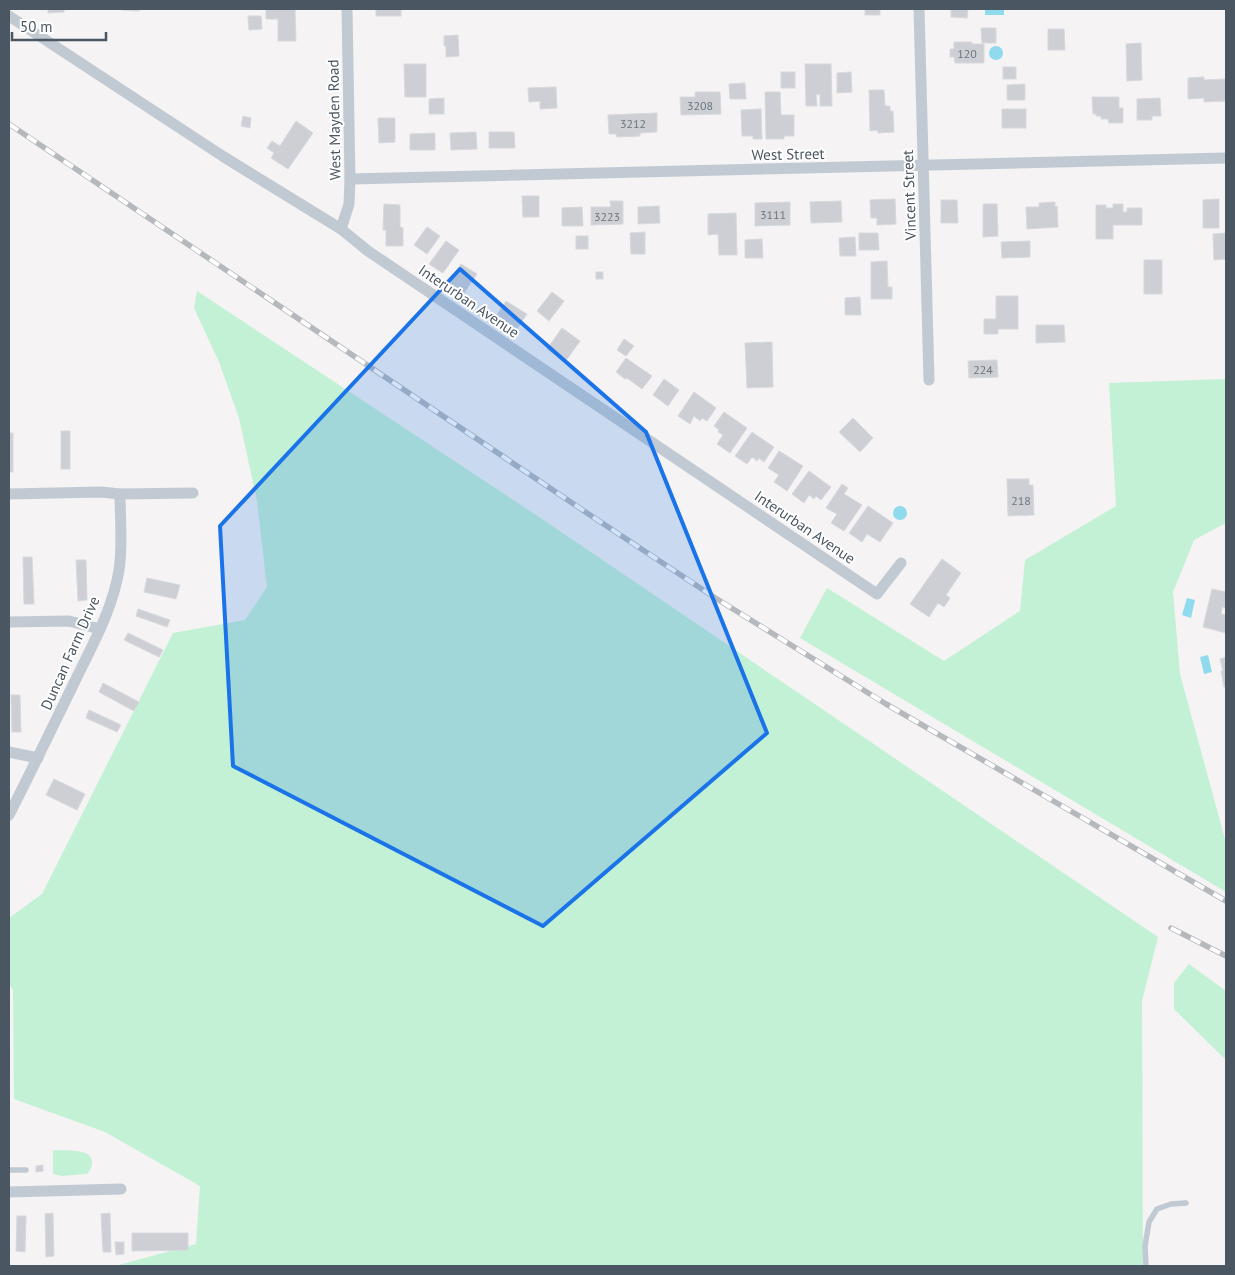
<svg xmlns="http://www.w3.org/2000/svg" width="1235" height="1275" font-family="'PT Sans',sans-serif">
  <style>
    .green { fill: #c3f1d5 }
    .water { fill: #90daee }
    .building { fill: #cdcfd5; stroke: #d7d9de }
    .lines { fill: none; stroke-linecap: round; stroke-linejoin: round }
    .service { stroke: #c1cad2; stroke-width: 5.5 }
    .minor { stroke: #c1cad2; stroke-width: 11 }
    .rail-casing { stroke: #b5b8bd; stroke-width: 5.5 }
    .rail { stroke: #fff; stroke-width: 4; stroke-dasharray: 11; stroke-linecap: butt }
    .marked { fill: #1a73e8; fill-opacity: 0.2; stroke: #1a73e8; stroke-width: 4; stroke-linejoin: round }
    .labels { text-anchor: middle; dominant-baseline: central; stroke-width: 4; stroke-linejoin: round; paint-order: stroke }
    .number-label { font-size: 12px; fill: #6b747e }
    .street-label { font-size: 15px; fill: #4a5661; stroke: #fff }
  </style>
  <rect width="100%" height="100%" fill="#f5f3f3"/>
  <g class="green">
    <path d="M197 291 545 521 1158 937 1142 1001 1143 1266H87H115L196 1244 200 1186 105 1132 14 1099 13 990 9 984V918L42 894 173 633 245 620 267 587 257 501 239 418 219 362 194 308Z"/>
    <path d="M1226 379V523L1194 540 1173 592 1180 674 1226 843V892L800 638 827 588 944 661 1020 611 1025 560 1116 506 1109 383Z"/>
    <path d="M1189 964 1226 991V1060L1174 1009V983Z"/>
    <path d="M55 1150C66 1151 92 1148 92 1162 92 1168 90 1170 87 1174L62 1176 53 1174V1151Z"/>
  </g>
  <g class="water">
    <rect x="985" y="9" width="19" height="6"/>
    <circle cx="996" cy="53" r="7"/>
    <circle cx="900" cy="513" r="7"/>
    <path d="M1187 598 1195 600 1191 618 1182 615Z"/>
    <path d="M1208 655 1212 672 1204 674 1200 657Z"/>
  </g>
  <g class="building">
    <path d="M48 9H64V12L48 13Z"/>
    <path d="M122 9H139V11L122 10Z"/>
    <path d="M266 9H295L296 41H278V19H266Z"/>
    <rect x="376" y="9" width="25" height="7"/>
    <rect x="865" y="9" width="15" height="6"/>
    <path d="M951 9H968L967 18 951 17Z"/>
    <path d="M248 16H261L262 29 249 30Z"/>
    <path d="M981 28H996V43H982Z"/>
    <path d="M1048 29H1064L1065 50H1048Z"/>
    <path d="M458 35 459 56 446 57V46H444V36Z"/>
    <path d="M954 42H972V44H984V63H955L954 57H950V49H954Z"/>
    <path d="M1141 43 1142 80 1127 81 1126 44Z"/>
    <path d="M404 64H426V97H405Z"/>
    <path d="M805 64H831L832 106H820V94L816 95 817 106H806Z"/>
    <rect x="1003" y="67" width="13" height="12"/>
    <rect x="781" y="72" width="14" height="16"/>
    <path d="M851 72 852 92 837 93V73Z"/>
    <path d="M1204 77V80L1226 79V101L1204 102V98L1188 99V78Z"/>
    <path d="M745 83 746 99H730L729 84Z"/>
    <path d="M1025 84V100H1007V85Z"/>
    <path d="M556 87 557 108 540 109V101L529 102 528 88Z"/>
    <path d="M869 90H884L885 106H890V111H893L894 132 878 133V130L870 131Z"/>
    <path d="M695 92H720L721 114 681 115 680 97H695Z"/>
    <path d="M765 92H780L781 115H794V136H784V139H766Z"/>
    <path d="M1092 97H1119V108H1123V123H1109L1108 119H1101V116H1096V114H1093Z"/>
    <path d="M444 98V114H429V99Z"/>
    <path d="M1160 98 1161 116H1152V120H1137V99Z"/>
    <path d="M761 109 762 139H753V136H742L741 110Z"/>
    <rect x="1002" y="109" width="24" height="19"/>
    <path d="M657 113V132L640 133V136L617 137 616 134H609L608 115Z"/>
    <path d="M243 116 251 118 250 128 241 126Z"/>
    <path d="M378 118H395V142L379 143Z"/>
    <path d="M296 121 313 133 288 169 271 158 274 153 267 148 272 141 280 146Z"/>
    <path d="M476 132 477 149 451 150 450 133Z"/>
    <path d="M489 132H514L515 148H489Z"/>
    <path d="M435 133V150H410V134Z"/>
    <path d="M522 196H539V217H523Z"/>
    <path d="M895 199 896 224 877 225V218H871L870 200Z"/>
    <path d="M1219 199V228H1203V200Z"/>
    <path d="M941 200H957L958 223H941Z"/>
    <path d="M610 201H623V224L591 225V207H611Z"/>
    <path d="M841 201 842 222 811 223 810 202Z"/>
    <path d="M790 202V225L755 226V203Z"/>
    <path d="M1055 202V207L1057 206 1058 227 1027 229 1026 207H1039V203Z"/>
    <path d="M384 204 400 205V227L403 228V246H386V230H383Z"/>
    <path d="M983 204H997L998 236 983 237Z"/>
    <path d="M1113 204H1123V212H1127V208H1142V225H1113V239H1096V205H1106V208H1113Z"/>
    <path d="M659 206 660 223 638 224V207Z"/>
    <path d="M582 207 583 226H562V208Z"/>
    <path d="M736 213 737 255H719L718 234 708 235V214Z"/>
    <path d="M427 227 440 236 427 254 414 245Z"/>
    <path d="M645 232V254H631L630 233Z"/>
    <path d="M859 233H878L879 250H859Z"/>
    <path d="M1226 233V259L1214 260 1213 234Z"/>
    <rect x="576" y="236" width="12" height="13"/>
    <path d="M855 237 856 256H840L839 238Z"/>
    <path d="M762 239 763 258H745V240Z"/>
    <path d="M446 241 459 250 443 273 429 264Z"/>
    <path d="M1030 241V257L1002 258 1001 242Z"/>
    <rect x="1144" y="260" width="18" height="34"/>
    <path d="M887 261 888 287H892V299H871V262Z"/>
    <path d="M461 264 477 274 464 293 449 282Z"/>
    <rect x="596" y="272" width="7" height="7"/>
    <path d="M552 292 564 301 549 321 537 311Z"/>
    <path d="M996 296H1018V329H998V334H984V319H996Z"/>
    <path d="M860 297 861 315H845V298Z"/>
    <path d="M506 301 527 314 515 332 495 318Z"/>
    <path d="M1036 325H1064L1065 342 1036 343Z"/>
    <path d="M562 328 580 341 565 362 547 349Z"/>
    <path d="M624 339 634 346 626 356 617 350Z"/>
    <path d="M772 342 773 387 747 388 745 343Z"/>
    <path d="M626 358 652 376 642 389 627 378 625 379 616 372Z"/>
    <path d="M997 360 998 377 969 378 968 361Z"/>
    <path d="M664 379 679 390 668 406 653 395Z"/>
    <path d="M694 392 716 408 707 421 702 418 700 421 694 416 690 424 678 416Z"/>
    <path d="M724 412 747 428 730 453 717 444 723 435 718 432 719 430 714 426Z"/>
    <path d="M853 418 873 438 860 452 839 432Z"/>
    <rect x="61" y="431" width="9" height="38"/>
    <path d="M752 432 774 447 764 462 759 458 757 461 752 457 747 464 735 456Z"/>
    <rect x="9" y="433" width="4" height="39"/>
    <path d="M779 451 803 466 787 491 774 482 779 475 768 468Z"/>
    <path d="M809 471 831 487 821 500 816 496 814 499 809 495 804 503 792 494Z"/>
    <path d="M1007 479H1029V485H1033L1034 515 1008 516Z"/>
    <path d="M842 484 848 488 844 494 862 505 844 531 831 523 837 514 826 508Z"/>
    <path d="M868 506 893 523 880 542 867 534 862 542 849 533Z"/>
    <path d="M23 557H32L34 604H24Z"/>
    <path d="M942 559 961 573 946 595 950 598 944 607 938 603 929 617 910 604Z"/>
    <path d="M76 560H86L87 600 78 601Z"/>
    <path d="M147 578 180 585 176 599 144 592Z"/>
    <path d="M1212 589 1226 592V608L1222 607 1221 614 1226 615V633L1203 627Z"/>
    <path d="M138 609 170 620 167 627 136 616Z"/>
    <path d="M128 633 163 650 159 657 124 640Z"/>
    <path d="M1226 657V687H1224L1221 671H1223L1220 659Z"/>
    <path d="M103 683 139 702 134 711 99 692Z"/>
    <path d="M11 695H20L21 732H12Z"/>
    <path d="M89 710 121 725 117 732 86 718Z"/>
    <path d="M54 779 85 794 77 810 46 795Z"/>
    <path d="M43 1165V1171L36 1172V1166Z"/>
    <path d="M53 1213 54 1256 46 1257 45 1214Z"/>
    <path d="M110 1213 111 1252H103L101 1214Z"/>
    <path d="M17 1216H26L25 1252 16 1251Z"/>
    <path d="M132 1233H188V1250L132 1251Z"/>
    <path d="M115 1242H124V1254L116 1255Z"/>
  </g>
  <g class="lines">
    <g class="service">
      <path d="M9 1170H26"/>
      <path d="M1146 1266 1145 1246 1149 1222 1157 1209 1171 1204 1186 1203"/>
    </g>
    <g class="minor">
      <path d="M919 9 929 380"/>
      <path d="M9 16 224 157 341 229 368 251 877 594 901 563"/>
      <path d="M350 179 1226 158"/>
      <path d="M341 229 349 204 350 179 347 9"/>
      <path d="M9 494 101 492 120 494 193 493"/>
      <path d="M9 622 69 621 100 629"/>
      <path d="M9 752 38 758"/>
      <path d="M9 815C32 770 54 724 76 679 93 644 113 608 119 570 123 545 120 519 120 494"/>
      <path d="M9 1192 121 1189"/>
    </g>
    <defs>
      <g id="rail">
        <path d="M9 124 590 515 717 599 886 704 1226 901"/>
        <path d="M1171 928 1226 956"/>
      </g>
    </defs>
    <use href="#rail" class="rail-casing"/>
    <use href="#rail" class="rail"/>
  </g>
  <path class="marked" d="M460 269 646 432 767 733 543 926 233 766 220 526Z"/>
  <g class="labels">
    <g class="number-label">
      <text x="967" y="53">120</text>
      <text x="700" y="105">3208</text>
      <text x="633" y="123">3212</text>
      <text x="773" y="214">3111</text>
      <text x="607" y="216">3223</text>
      <text x="983" y="369">224</text>
      <text x="1021" y="500">218</text>
    </g>
    <g class="street-label">
      <text transform="translate(334 120) rotate(-91)">West Mayden Road</text>
      <text transform="translate(788 154) rotate(-1)">West Street</text>
      <text transform="translate(909 195) rotate(-92)">Vincent Street</text>
      <text transform="translate(469 301) rotate(34)">Interurban Avenue</text>
      <text transform="translate(805 527) rotate(34)">Interurban Avenue</text>
      <text transform="translate(70 653) rotate(-66)">Duncan Farm Drive</text>
    </g>
  </g>
  <rect width="1235" height="1275" fill="none" stroke="#4a5661" stroke-width="20"/>
  <path d="M12 32v8h94v-8" fill="none" stroke="#4a5661" stroke-width="2.5"/>
  <text x="20" y="32" font-size="15" fill="#4a5661" stroke="#ffffff" stroke-width="4" paint-order="stroke">50 m</text>
</svg>
